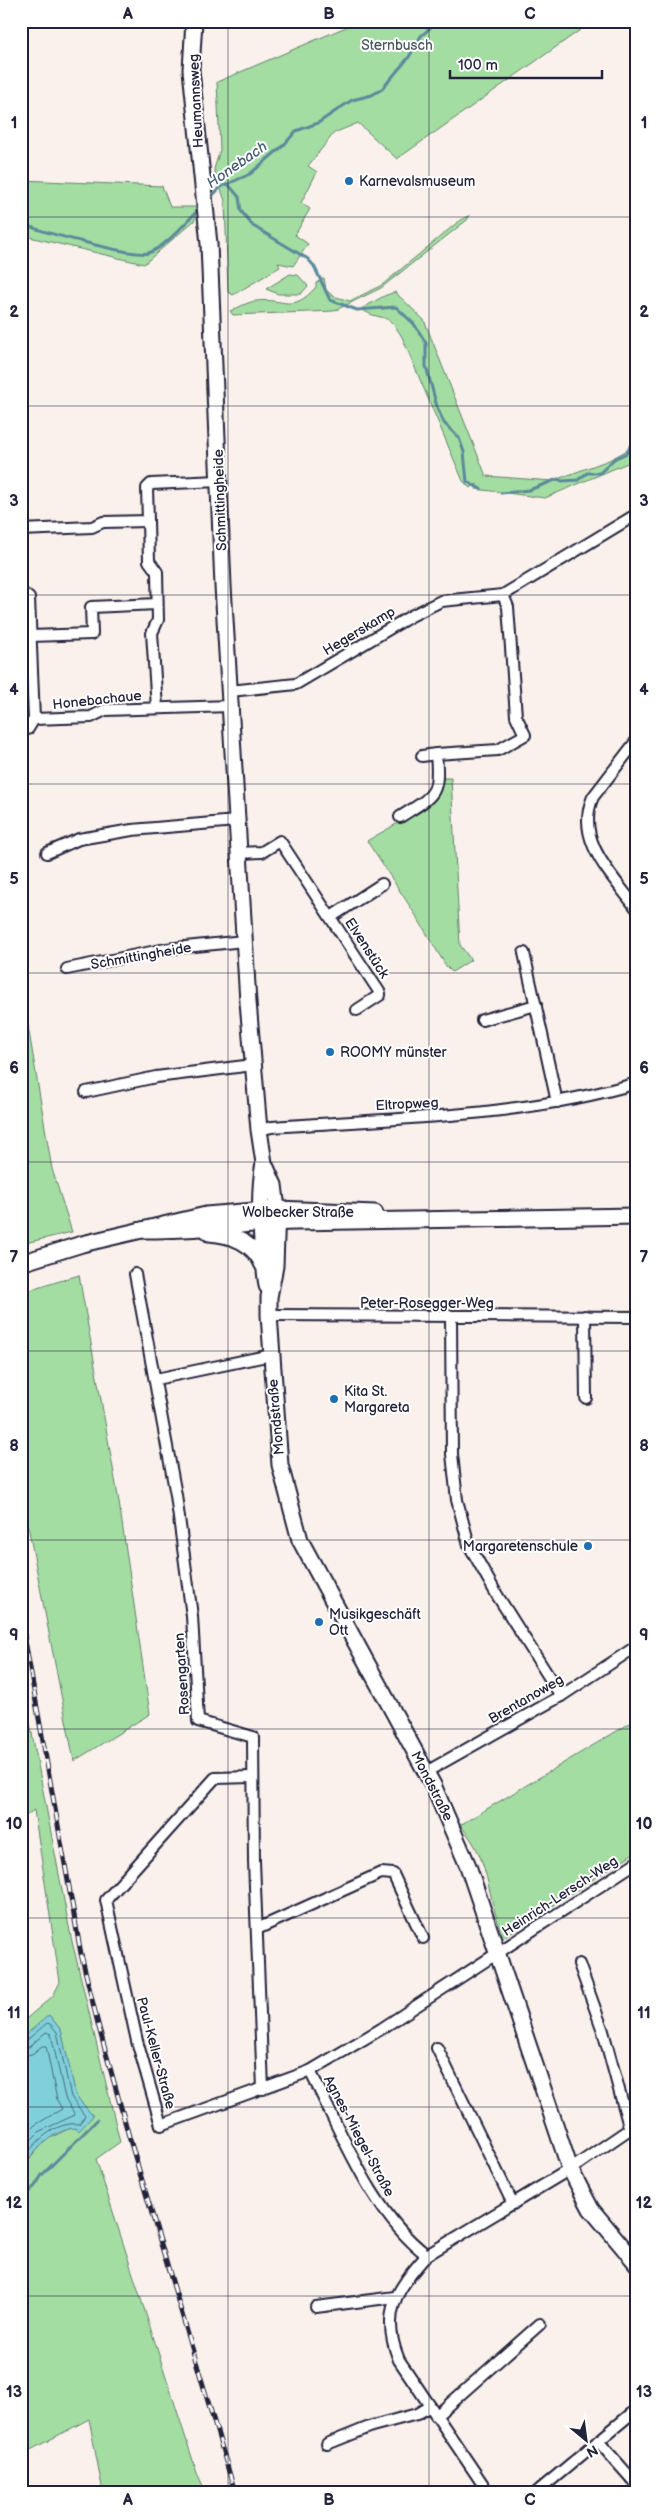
<svg xmlns="http://www.w3.org/2000/svg" width="658" height="2513" font-family="'Balsamiq Sans',sans-serif">
  <style>
    .green { fill: #a3dda2; stroke: #62806e }
    .water { fill: #80d0dc; stroke: #5a8a9c }
    .lines { fill: none; stroke-linecap: round; stroke-linejoin: round }
    .shore { stroke: #48687b; stroke-width: 1 }
    .stream { stroke: #5a8a9c; stroke-width: 3 }
    .street-casing { stroke: #22223b; stroke-width: 14 }
    .secondary-casing { stroke: #22223b; stroke-width: 19 }
    .street { stroke: #fff; stroke-width: 10 }
    .secondary { stroke: #fff; stroke-width: 15 }
    .rail-casing { stroke: #22223b; stroke-width: 5 }
    .rail { stroke: #fff; stroke-width: 3; stroke-dasharray: 9; stroke-linecap: butt }
    .grid { fill: none; stroke: #22223b; stroke-width: 1; stroke-opacity: 0.55 }
    .poi-dot { fill: #1f6fb2; stroke: #fff; stroke-width: 2 }
    .labels { text-anchor: middle; dominant-baseline: central; stroke-width: 4; stroke-linejoin: round; paint-order: stroke }
    .park-label { font-size: 14px; fill: #495a5a; stroke: #fff }
    .street-label { font-size: 14px; fill: #22223b; stroke: #fff }
    .poi-label { font-size: 14px; fill: #22223b; stroke: #fff; text-anchor: start }
    .water-label { font-size: 15px; font-style: italic; fill: #435f73; stroke: #fff }
    .neatline { fill: none; stroke: #22223b; stroke-width: 2 }
    .grid-label { font-size: 16px; text-anchor: middle; font-weight: bold; fill: #22223b }
  </style>
  <rect width="100%" height="100%" fill="#fbf1ec"/>
  <filter id="ink" filterUnits="userSpaceOnUse"><feTurbulence type="fractalNoise" baseFrequency=".02" numOctaves="2"/><feDisplacementMap in="SourceGraphic" scale="10" xChannelSelector="R" yChannelSelector="G"/><feConvolveMatrix kernelMatrix="1 2 1 2 8 2 1 2 1" color-interpolation-filters="sRGB"/></filter>
  <g filter="url(#ink)">
    <g class="green">
      <path d="M360 21H593L397 159 358 123 334 133 308 166 317 172 301 203 310 209 295 235 308 244 293 266 278 263 280 267 233 295 228 292 225 201 214 169 220 150 217 82Z"/>
      <path d="M21 180 162 186 170 207H196L195 220 144 264 21 235Z"/>
      <path d="M470 215 467 220 381 288 334 311 233 315 230 311C238 308 247 302 256 301 285 297 291 315 316 287V283L324 278 326 290 333 296 350 301 382 285 459 221Z"/>
      <path d="M290 274 298 275 308 286 301 294H278L266 289Z"/>
      <path d="M395 292 424 320 486 476 552 481 609 460 637 445V459L545 498 476 489 477 484 470 488 463 481 402 337C386 309 382 323 361 309L384 296Z"/>
      <path d="M443 778H451L460 945 471 960 452 972 446 966 415 914 367 841C386 829 442 802 443 778Z"/>
      <path d="M21 984 52 1169 72 1232 21 1244Z"/>
      <path d="M79 1275 119 1502 150 1714 74 1761 21 1490V1293Z"/>
      <path d="M21 1676 71 1937 120 2142 96 2159 197 2473 206 2492H103L89 2419 21 2455V2169L46 2140 68 2129 75 2128 93 2116 76 2096 61 2030 49 2015 21 2039V2023L53 1996 60 1982 34 1810 21 1819Z"/>
      <path d="M637 1719V1851L502 1938C499 1923 493 1908 490 1892 484 1864 479 1847 460 1825Z"/>
    </g>
    <path class="water" d="M49 2015 61 2030 76 2096 93 2116 79 2131 75 2128C51 2130 35 2151 21 2169V2039Z"/>
    <g class="lines">
      <g class="shore">
        <path d="M21 2043 26 2041 47 2023 50 2024 57 2032 71 2097 85 2116 79 2124C54 2121 35 2143 21 2161"/>
        <path d="M21 2049 29 2047 46 2032 51 2034 65 2098 75 2115 40 2131 21 2150"/>
        <path d="M21 2056 32 2054 42 2046H46L57 2100 62 2109 35 2125 21 2139"/>
      </g>
      <g class="stream">
        <path d="M228 184 239 197 241 211 253 226 308 259 314 266 330 300 357 310 396 307 414 324 426 343V366L437 407 444 423 459 438 464 452 467 482 481 489"/>
        <path d="M210 198 221 187 250 174 284 145 296 131 318 123 352 100 372 95 382 89 409 57 421 36 438 21"/>
        <path d="M21 223C37 231 134 257 148 253 164 249 188 220 200 208"/>
        <path d="M501 493 529 490 558 479 562 481 578 480 587 473H600L614 459 627 453 630 446 637 443"/>
        <path d="M21 2199 35 2186 42 2175 97 2120"/>
      </g>
      <defs>
        <g id="street">
          <path d="M148 521 149 561 157 572 158 620 152 633 157 708"/>
          <path d="M21 530 92 527 103 522 148 521 147 488 151 484 219 481"/>
          <path d="M21 592 29 598 34 719 91 717 105 710 231 706"/>
          <path d="M30 636 92 634 91 607 157 604"/>
          <path d="M230 691 296 684 411 616 441 601 503 595 637 514"/>
          <path d="M21 729H28L34 719"/>
          <path d="M637 740 593 797C574 840 613 876 637 909"/>
          <path d="M422 756 436 754"/>
          <path d="M400 817C434 795 440 796 436 754L498 750 525 735 516 716 508 607 503 595"/>
          <path d="M47 853 79 839 132 830 236 821"/>
          <path d="M238 853 262 852 280 841 380 993V995L357 1010"/>
          <path d="M331 917 382 884"/>
          <path d="M524 953 557 1102"/>
          <path d="M67 969 166 949 244 941"/>
          <path d="M482 1020 536 1005"/>
          <path d="M86 1092 156 1077 253 1065"/>
          <path d="M259 1130 272 1127C394 1118 519 1118 637 1083"/>
          <path d="M135 1274 176 1495 192 1616 198 1721 253 1737 254 1861 263 2089"/>
          <path d="M269 1315 637 1317"/>
          <path d="M585 1316 586 1398"/>
          <path d="M451 1317 452 1454 457 1500 469 1545 497 1595 561 1696"/>
          <path d="M156 1379 271 1355"/>
          <path d="M426 1772 561 1696 637 1646"/>
          <path d="M252 1777 215 1778 106 1900 137 2041 161 2125 310 2071 381 2029 637 1862"/>
          <path d="M257 1929 381 1873 393 1874 423 1938"/>
          <path d="M579 1964 603 2031 630 2130"/>
          <path d="M437 2048 513 2204"/>
          <path d="M310 2071C341 2131 372 2214 427 2255"/>
          <path d="M316 2307 395 2297"/>
          <path d="M436 2416 540 2324"/>
          <path d="M598 2441 637 2485"/>
          <path d="M327 2444 372 2426 417 2414 430 2406"/>
          <path d="M488 2492 399 2360C380 2314 396 2289 427 2255L577 2165 637 2124"/>
          <path d="M537 2492 637 2409"/>
        </g>
        <g id="secondary">
          <path d="M194 21 191 70 209 244 223 586 248 1002 259 1130 264 1163 274 1185 277 1209 275 1266 269 1297V1315L280 1465 300 1540 433 1785 468 1866 570 2169 591 2209 637 2264"/>
          <path d="M264 1163C257 1199 262 1250 267 1286"/>
          <path d="M142 1230C194 1231 245 1223 296 1222 410 1220 523 1218 637 1216"/>
          <path d="M209 1233C233 1235 253 1242 263 1265"/>
          <path d="M21 1263 82 1244 206 1215 277 1209 375 1213"/>
        </g>
      </defs>
      <use href="#street" class="street-casing"/>
      <use href="#secondary" class="secondary-casing"/>
      <use href="#street" class="street"/>
      <use href="#secondary" class="secondary"/>
      <defs>
        <path id="rail" d="M21 1618 81 1954 98 2024 130 2140 235 2492"/>
      </defs>
      <use href="#rail" class="rail-casing"/>
      <use href="#rail" class="rail"/>
    </g>
  </g>
  <path class="grid" d="M228 21V2492M429 21V2492M21 217H637M21 406H637M21 595H637M21 784H637M21 973H637M21 1162H637M21 1351H637M21 1540H637M21 1729H637M21 1918H637M21 2107H637M21 2296H637"/>
  <g class="poi-dot">
    <circle cx="349" cy="181" r="5"/>
    <circle cx="330" cy="1052" r="5"/>
    <circle cx="334" cy="1399" r="5"/>
    <circle cx="588" cy="1546" r="5"/>
    <circle cx="319" cy="1622" r="5"/>
  </g>
  <g class="labels">
    <g class="park-label">
      <text x="397" y="45">Sternbusch</text>
    </g>
    <g class="street-label">
      <text transform="translate(196 101) rotate(-93)">Heumannsweg</text>
      <text transform="translate(220 500) rotate(-92)">Schmittingheide</text>
      <text transform="translate(359 631) rotate(-31)">Hegerskamp</text>
      <text transform="translate(97 700) rotate(-6)">Honebachaue</text>
      <text transform="translate(367 948) rotate(57)">Elvenstück</text>
      <text transform="translate(141 956) rotate(-10)">Schmittingheide</text>
      <text transform="translate(407 1104) rotate(-3)">Eltropweg</text>
      <text x="298" y="1212">Wolbecker Straße</text>
      <text x="427" y="1303">Peter-Rosegger-Weg</text>
      <text transform="translate(276 1417) rotate(-95)">Mondstraße</text>
      <text transform="translate(182 1674) rotate(-94)">Rosengarten</text>
      <text transform="translate(526 1699) rotate(-30)">Brentanoweg</text>
      <text transform="translate(432 1786) rotate(63)">Mondstraße</text>
      <text transform="translate(560 1896) rotate(-33)">Heinrich-Lersch-Weg</text>
      <text transform="translate(156 2053) rotate(75)">Paul-Keller-Straße</text>
      <text transform="translate(359 2136) rotate(62)">Agnes-Miegel-Straße</text>
    </g>
    <g class="poi-label">
      <text x="359" y="181">Karnevalsmuseum</text>
      <text x="340" y="1052">ROOMY münster</text>
      <text x="344" y="1391">Kita St.<tspan x="344" dy="16">Margareta</tspan></text>
      <text x="578" y="1546" text-anchor="end">Margaretenschule</text>
      <text x="329" y="1614">Musikgeschäft<tspan x="329" dy="16">Ott</tspan></text>
    </g>
    <g class="water-label">
      <text transform="translate(237 165) rotate(-35)">Honebach</text>
    </g>
  </g>
  <rect width="658" height="2513" fill="none" stroke="#fff" stroke-width="55"/>
  <g transform="translate(586 2440) rotate(151)" stroke="#ffffff" stroke-width="4" paint-order="stroke">
  <path d="M0-4L9 19L0 12L-9 19Z" fill="#22223b"/>
  <text y="-8" font-size="14" font-weight="bold" text-anchor="middle" fill="#22223b">N</text>
  </g>
  <path d="M450 70v8h152v-8" fill="none" stroke="#22223b" stroke-width="2.5"/>
  <text x="458" y="70" font-size="15" fill="#22223b" stroke="#ffffff" stroke-width="4" paint-order="stroke">100 m</text>
  <rect x="28" y="28" width="602" height="2458" class="neatline"/>
  <g class="grid-label">
    <text x="128" y="19">A</text>
    <text x="329" y="19">B</text>
    <text x="530" y="19">C</text>
    <text x="14" y="128">1</text>
    <text x="644" y="128">1</text>
    <text x="14" y="317">2</text>
    <text x="644" y="317">2</text>
    <text x="14" y="506">3</text>
    <text x="644" y="506">3</text>
    <text x="14" y="695">4</text>
    <text x="644" y="695">4</text>
    <text x="14" y="884">5</text>
    <text x="644" y="884">5</text>
    <text x="14" y="1073">6</text>
    <text x="644" y="1073">6</text>
    <text x="14" y="1262">7</text>
    <text x="644" y="1262">7</text>
    <text x="14" y="1451">8</text>
    <text x="644" y="1451">8</text>
    <text x="14" y="1640">9</text>
    <text x="644" y="1640">9</text>
    <text x="14" y="1829">10</text>
    <text x="644" y="1829">10</text>
    <text x="14" y="2018">11</text>
    <text x="644" y="2018">11</text>
    <text x="14" y="2208">12</text>
    <text x="644" y="2208">12</text>
    <text x="14" y="2397">13</text>
    <text x="644" y="2397">13</text>
    <text x="128" y="2505">A</text>
    <text x="329" y="2505">B</text>
    <text x="530" y="2505">C</text>
  </g>
</svg>
